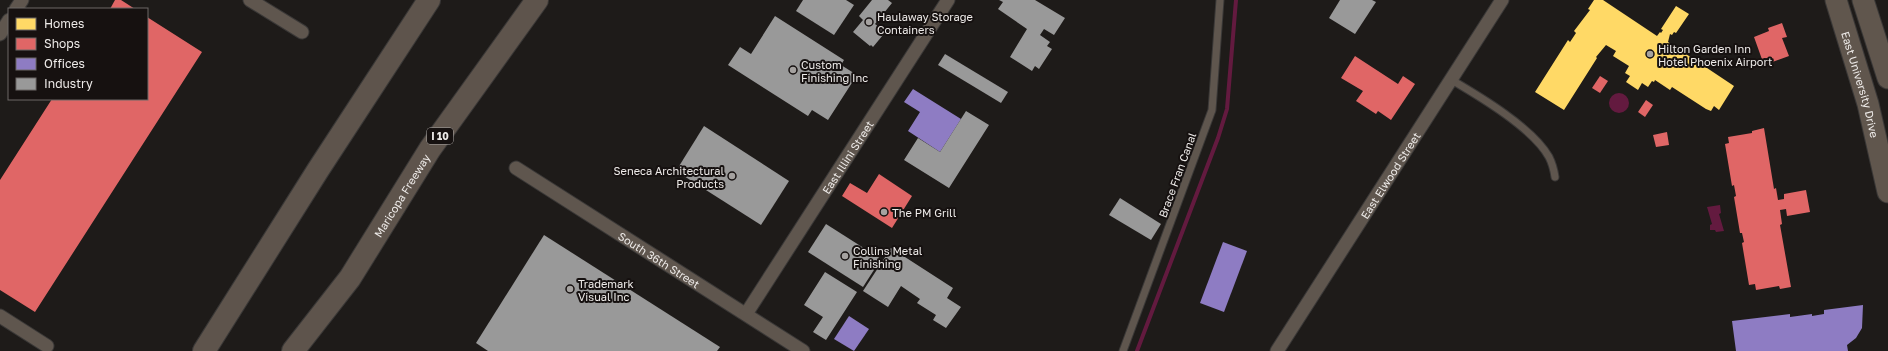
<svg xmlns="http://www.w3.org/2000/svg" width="1888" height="351" font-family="'Golos Text',sans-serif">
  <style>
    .water { fill: #631a3f }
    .homes { fill: #ffd966 }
    .shops { fill: #e06666 }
    .offices { fill: #8e7cc3 }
    .industry { fill: #999 }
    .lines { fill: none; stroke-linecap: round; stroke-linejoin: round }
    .stream { stroke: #631a3f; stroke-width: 4 }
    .service-casing { stroke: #3a3837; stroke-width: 9 }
    .minor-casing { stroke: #3a3837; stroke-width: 15 }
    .primary-casing { stroke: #3a3837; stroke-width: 23 }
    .motorway-casing { stroke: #3a3837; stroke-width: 24 }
    .service { stroke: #5f564e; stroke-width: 7 }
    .minor { stroke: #5f564e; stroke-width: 13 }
    .primary { stroke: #60564d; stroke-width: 21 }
    .motorway { stroke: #5e544c; stroke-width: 22 }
    .poi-dot { fill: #a5a2a0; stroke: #161110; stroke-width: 1.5 }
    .labels { text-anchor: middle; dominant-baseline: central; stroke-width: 4; stroke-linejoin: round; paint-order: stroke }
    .shield { fill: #161110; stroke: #adaaa8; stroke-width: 1 }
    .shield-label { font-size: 10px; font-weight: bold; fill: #eeebe9 }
    .poi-label { font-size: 11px; fill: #eeebe9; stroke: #161110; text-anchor: start }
    .street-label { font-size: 11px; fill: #eeebe9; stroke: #161110 }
  </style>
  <rect width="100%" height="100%" fill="#1e1b19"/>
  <g class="water">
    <circle cx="1619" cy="103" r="10"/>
    <path d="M1720 205 1721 213 1719 214 1724 231 1716 232 1715 230H1710V225L1712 224 1707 207Z"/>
  </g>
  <path class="homes" d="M1594 0H1603L1657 36 1660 32 1661 33 1663 30 1661 29 1676 6 1689 14 1676 33 1674 32 1672 35 1670 34 1668 42 1734 86 1719 110 1714 106 1711 111 1706 109 1672 87 1670 90 1655 80 1654 82 1652 81 1648 87 1642 83 1638 90 1626 82 1630 76 1625 73 1629 66 1613 56 1616 51 1606 45 1596 57 1597 58 1564 110 1535 92 1568 40 1570 42 1576 33 1574 31 1590 10 1588 9Z"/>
  <g class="shops">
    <path d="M115 0H121L135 9H110Z"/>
    <path d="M147 17 202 52 35 312 0 290V180L52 99H147Z"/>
    <path d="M1782 23 1787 37 1782 38 1789 56 1764 65 1754 37 1769 31 1768 28Z"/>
    <path d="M1355 56 1398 84 1403 76 1415 84 1391 120 1378 111 1376 114 1356 101 1363 91 1341 78Z"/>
    <path d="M1600 76 1608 81 1600 93 1592 88Z"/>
    <path d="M1646 100 1653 105 1645 117 1638 112Z"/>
    <path d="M1764 128 1774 189 1776 188 1778 200 1784 199V194L1806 190 1810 212 1787 216 1786 209 1780 210 1782 224 1780 225 1791 287 1780 289 1779 286 1756 290 1755 284 1749 285 1742 243 1744 242 1742 233H1740L1734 197 1736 196 1734 185 1732 186 1725 144 1729 143 1728 137 1752 133V131Z"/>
    <path d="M1667 132 1669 145 1656 147 1653 135Z"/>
    <path d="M879 174 912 196 892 228 842 196 850 183 867 193Z"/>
  </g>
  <g class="offices">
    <path d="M913 89 961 119 940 152 908 131 920 112 904 102Z"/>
    <path d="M1223 242 1247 251 1224 312 1200 303Z"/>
    <path d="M1863 305 1862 328 1856 338 1847 345 1848 351H1736L1732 321 1790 314V317L1812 314V316L1824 314V310Z"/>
    <path d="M849 316 869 329 854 351 834 339Z"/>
  </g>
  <g class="industry">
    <path d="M803 0H846L854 5 834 35 796 11Z"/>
    <path d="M872 0H888L892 3 875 24 883 30 880 33 883 35 873 47 871 45 870 46 853 32 863 20 859 16Z"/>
    <path d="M999 0H1035L1065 18 1054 35 1044 29 1040 35 1050 42 1047 46 1052 49 1039 69 1035 66 1032 71 1010 57 1027 29 998 9 1003 2Z"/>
    <path d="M1340 0H1372L1376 2 1355 34 1329 18Z"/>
    <path d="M775 16 844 60 841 65 857 75 828 120 812 110 808 116 728 65 740 47 751 54Z"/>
    <path d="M945 54 1008 92 1001 103 938 65Z"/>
    <path d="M966 111 989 125 949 188 904 160 918 138 940 152Z"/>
    <path d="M704 126 789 181 761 225 676 171Z"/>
    <path d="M1120 198 1161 224 1151 240 1109 215Z"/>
    <path d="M826 224 881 259 863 287 808 252Z"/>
    <path d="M544 235 720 347 717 351H488L476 343Z"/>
    <path d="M891 248 953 288 947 298 961 307 946 328 933 320 936 315 917 303 920 299 901 286 888 307 863 291Z"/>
    <path d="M825 272 857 292 826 340 813 332 823 317 804 305Z"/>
  </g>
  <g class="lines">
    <path class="stream" d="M1137 351 1218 138 1227 109 1236 0"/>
    <defs>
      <g id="service">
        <path d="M1450 79C1479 96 1533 128 1549 157 1552 163 1554 170 1555 177"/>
        <path d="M1123 351 1212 110 1220 0"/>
      </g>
      <g id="minor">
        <path d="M250 0 302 32"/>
        <path d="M16 9 22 0"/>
        <path d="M0 34 9 20"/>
        <path id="s1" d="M516 168 803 351"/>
        <path id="s2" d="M746 314 948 0"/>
        <path d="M0 316 47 346"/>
        <path id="s3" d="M1277 351 1502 0"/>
      </g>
      <g id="primary">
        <path id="s4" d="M1836 0 1868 104 1888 192"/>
        <path d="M1863 0 1888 78"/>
      </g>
      <g id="motorway">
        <path d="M204 351 318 170 429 0"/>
        <path id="s5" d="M293 351 350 278 430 149 537 0"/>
      </g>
    </defs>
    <use href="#service" class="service-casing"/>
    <use href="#minor" class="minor-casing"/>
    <use href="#primary" class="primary-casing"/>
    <use href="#motorway" class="motorway-casing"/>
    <use href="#service" class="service"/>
    <use href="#minor" class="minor"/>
    <use href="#primary" class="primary"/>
    <use href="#motorway" class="motorway"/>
  </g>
  <g class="poi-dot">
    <circle cx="869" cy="22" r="4"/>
    <circle cx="1650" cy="54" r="4"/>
    <circle cx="793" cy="70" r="4"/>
    <circle cx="732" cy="176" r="4"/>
    <circle cx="884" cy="212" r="4"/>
    <circle cx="845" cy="256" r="4"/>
    <circle cx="570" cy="289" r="4"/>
  </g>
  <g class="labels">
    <rect class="shield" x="427" y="128" width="26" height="16" rx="3"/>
    <g class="shield-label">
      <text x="440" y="136">I 10</text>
    </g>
    <g class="poi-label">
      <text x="877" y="16">Haulaway Storage<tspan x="877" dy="13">Containers</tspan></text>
      <text x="1658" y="48">Hilton Garden Inn<tspan x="1658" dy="13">Hotel Phoenix Airport</tspan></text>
      <text x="801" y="64">Custom<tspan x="801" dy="13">Finishing Inc</tspan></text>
      <text x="724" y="170" text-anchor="end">Seneca Architectural<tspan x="724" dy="13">Products</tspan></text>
      <text x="892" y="212">The PM Grill</text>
      <text x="853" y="250">Collins Metal<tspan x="853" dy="13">Finishing</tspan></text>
      <text x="578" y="283">Trademark<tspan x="578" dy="13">Visual Inc</tspan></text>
    </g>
    <g class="street-label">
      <text stroke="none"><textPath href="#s4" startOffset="88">East University Drive</textPath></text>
      <text stroke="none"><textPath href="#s2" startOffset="187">East Illini Street</textPath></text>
      <text transform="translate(1177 175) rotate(-70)">Brace Fran Canal</text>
      <text stroke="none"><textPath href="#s3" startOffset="209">East Elwood Street</textPath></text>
      <text stroke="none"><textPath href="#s5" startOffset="190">Maricopa Freeway</textPath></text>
      <text stroke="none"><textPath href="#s1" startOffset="170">South 36th Street</textPath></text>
    </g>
  </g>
  <rect x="8" y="8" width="140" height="92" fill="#161110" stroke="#6c6867"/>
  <rect x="16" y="18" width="20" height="12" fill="#ffd966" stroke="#6c6867"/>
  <text x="44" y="28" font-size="12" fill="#eeebe9">Homes</text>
  <rect x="16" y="38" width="20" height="12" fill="#e06666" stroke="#6c6867"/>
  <text x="44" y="48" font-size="12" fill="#eeebe9">Shops</text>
  <rect x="16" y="58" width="20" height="12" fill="#8e7cc3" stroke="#6c6867"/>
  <text x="44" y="68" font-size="12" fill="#eeebe9">Offices</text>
  <rect x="16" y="78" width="20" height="12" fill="#999999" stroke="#6c6867"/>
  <text x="44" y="88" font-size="12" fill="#eeebe9">Industry</text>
</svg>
